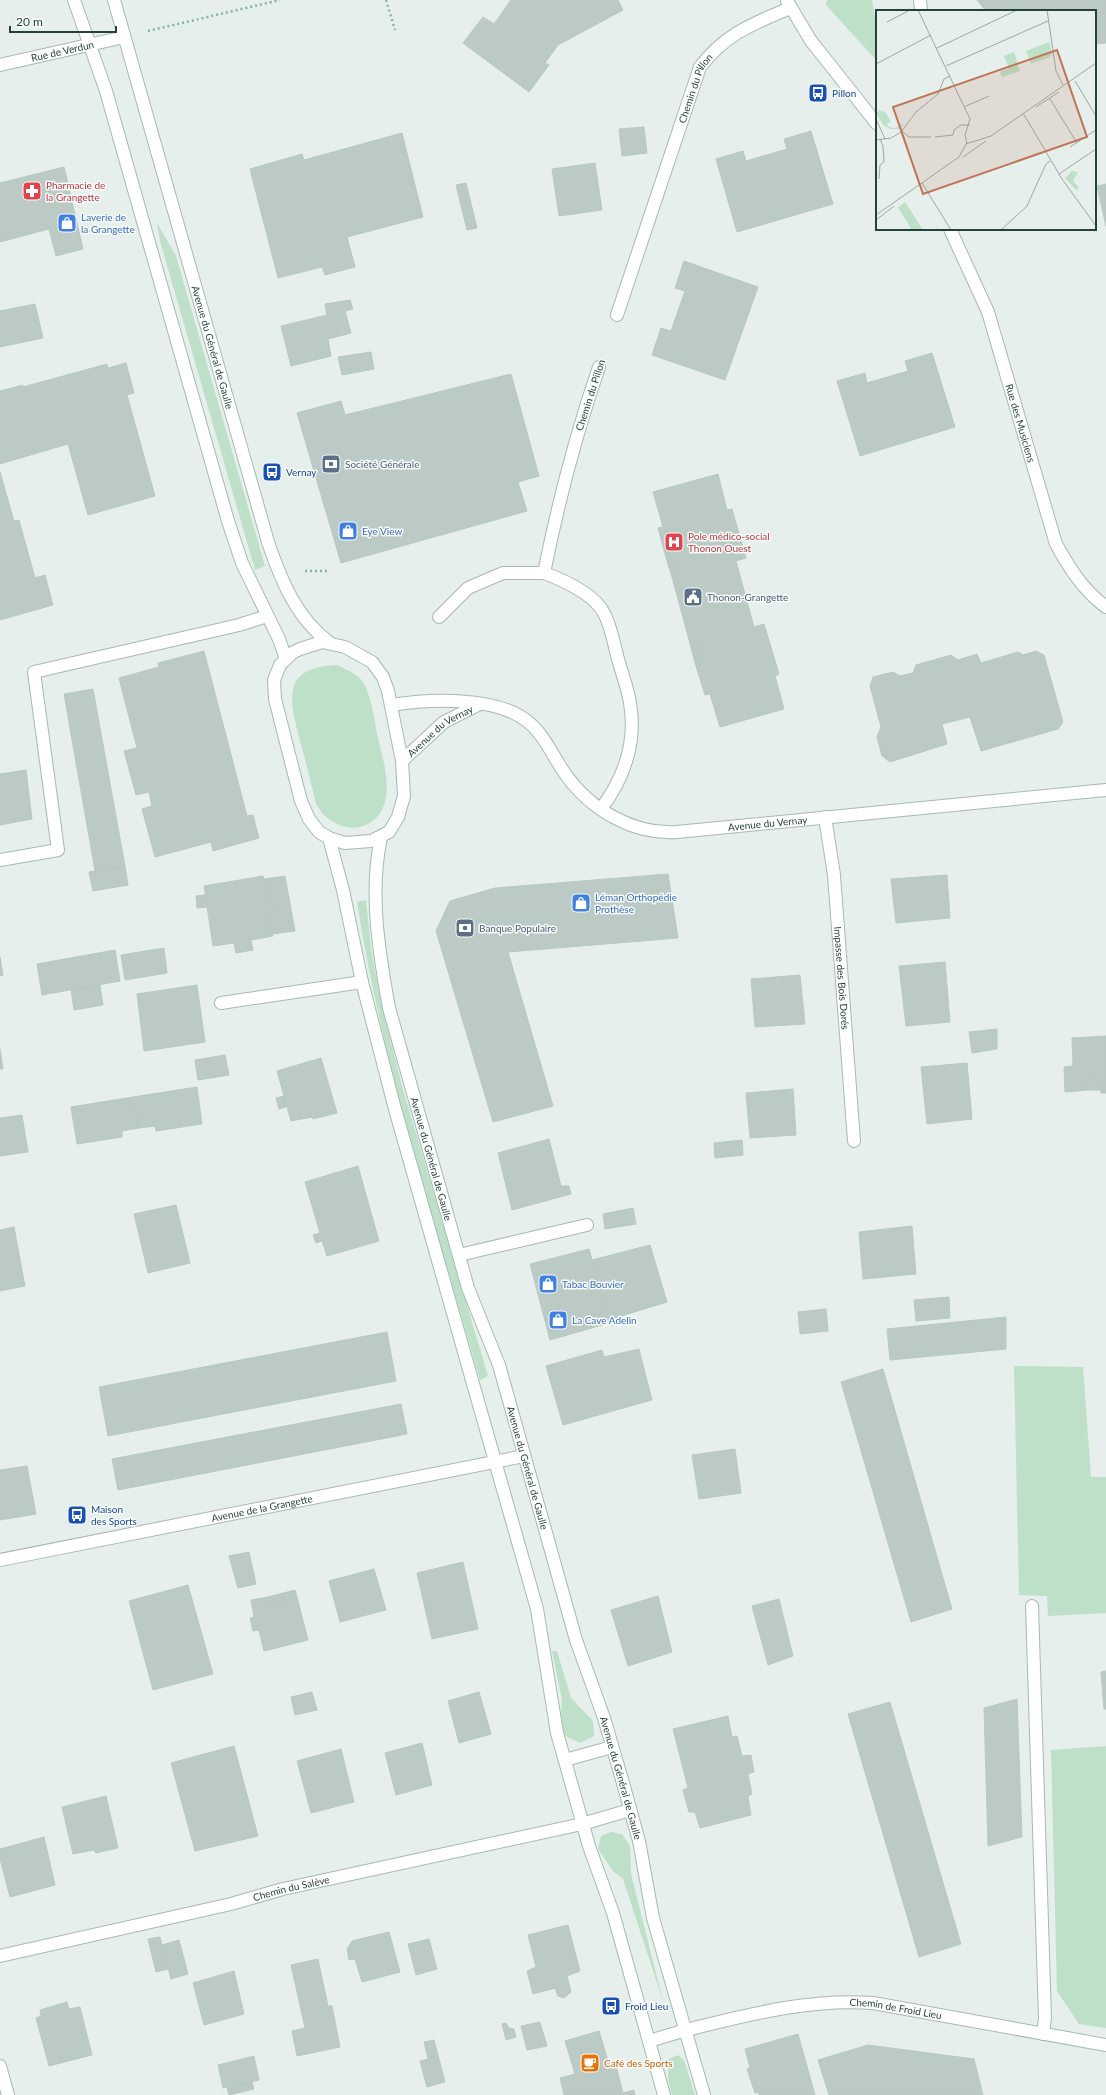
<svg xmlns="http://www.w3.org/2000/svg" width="1106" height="2095" font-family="Lato,sans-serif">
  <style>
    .green { fill: #bfe0c8 }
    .building { fill: #bbcac4; stroke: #b8c9c2 }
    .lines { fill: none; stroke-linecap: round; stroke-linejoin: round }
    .service-casing { stroke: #a8b8b2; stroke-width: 14 }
    .minor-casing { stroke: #a8b8b2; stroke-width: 14 }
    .secondary-casing { stroke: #a4bbb3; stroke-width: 14 }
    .path { stroke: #86b3a5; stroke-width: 2.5; stroke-dasharray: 2 3; stroke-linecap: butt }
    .service { stroke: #fff; stroke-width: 12 }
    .minor { stroke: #fff; stroke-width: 12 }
    .secondary { stroke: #fff; stroke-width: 12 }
    .labels { text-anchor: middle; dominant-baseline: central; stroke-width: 3; stroke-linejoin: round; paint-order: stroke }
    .street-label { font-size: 10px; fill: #24423a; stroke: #f7fbf9 }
    .transit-label { font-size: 10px; fill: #164399; stroke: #f7fbf9; text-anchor: start }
    .health-label { font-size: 10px; fill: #be3a42; stroke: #f7fbf9; text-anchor: start }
    .shop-label { font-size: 10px; fill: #366cbe; stroke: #f7fbf9; text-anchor: start }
    .service-label { font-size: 10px; fill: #4e5e75; stroke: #f7fbf9; text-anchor: start }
    .food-label { font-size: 10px; fill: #c56008; stroke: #f7fbf9; text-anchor: start }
    .inset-road { fill: none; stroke: #98aaa4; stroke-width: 1 }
    .view { fill: #c07456; fill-opacity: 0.15; stroke: #c07456; stroke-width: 2 }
    .inset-edge { fill: none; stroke: #24423a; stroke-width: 2 }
  </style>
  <rect width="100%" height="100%" fill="#e6efeb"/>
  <g class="green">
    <path d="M827 0H872L877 32V61L826 5Z"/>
    <path d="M157 223 176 256 265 566 255 570 160 241Z"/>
    <path d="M337 665C347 670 359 674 364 684 372 699 374 718 377 734 383 761 399 804 370 823 363 827 354 829 347 827 332 824 323 816 316 804 311 783 306 762 300 741 289 699 281 667 337 665Z"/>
    <path d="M366 900 371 949 381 1002 402 1086 488 1376 480 1380C435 1222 382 1064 357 902Z"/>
    <path d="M1014 1366 1083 1367 1091 1477H1106V1613L1048 1616 1047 1596 1019 1595Z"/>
    <path d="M552 1651H557L571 1698 593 1721 594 1736 580 1743 567 1737 560 1727 562 1700Z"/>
    <path d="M1106 1746V2028L1079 2024 1057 1991 1051 1750Z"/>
    <path d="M611 1832 622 1834 630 1846 631 1874 663 2001 623 1879 613 1871 598 1849 601 1836Z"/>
    <path d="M678 2055 684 2060 695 2095H672L668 2078 669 2059Z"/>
  </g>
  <g class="building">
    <path d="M511 0H618L623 10 558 45 545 63 549 65 529 92 463 43 483 17 494 24Z"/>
    <path d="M977 0H1106V43L1095 44V11H986Z"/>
    <path d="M644 127 647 153 622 156 619 129Z"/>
    <path d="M811 131 833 204 737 232 716 159 743 151 746 161 787 149 784 139Z"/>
    <path d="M402 133 423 217 347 237 355 267 325 275 322 267 278 278 250 169 302 154 304 160Z"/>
    <path d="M595 163 602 210 559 216 552 169Z"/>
    <path d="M64 167 83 249 56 256 49 229 0 242V183Z"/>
    <path d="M466 183 477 228 467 230 456 185Z"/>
    <path d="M1106 184V226L1097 186Z"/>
    <path d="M684 261 758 287 725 380 652 355 661 328 671 331 685 291 675 288Z"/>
    <path d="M350 300 353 309 345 311 351 333 328 339 331 356 291 366 281 326 327 315 325 304Z"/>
    <path d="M35 304 43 338 0 347V311Z"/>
    <path d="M371 352 374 369 342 375 338 357Z"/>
    <path d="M932 353 955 427 860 456 837 381 865 373 867 383 908 371 905 361Z"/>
    <path d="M126 363 134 393 127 395 155 496 88 515 68 444 0 464V391L23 385V387L107 364 108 368Z"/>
    <path d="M511 374 539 476 518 482 527 511 341 563 297 413 341 401 345 415Z"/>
    <path d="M0 472 14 521 19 520 35 578 45 575 53 605 0 620Z"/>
    <path d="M718 474 727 510 732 509 746 558 736 561 754 627 764 624 779 674 775 676 784 709 720 727 710 694 705 695 695 663 702 661 697 645 691 647 672 577 677 575 673 560 667 561 658 528 663 527 653 492Z"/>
    <path d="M673 560 677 575 672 577 667 561Z"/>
    <path d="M697 645 702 661 695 663 691 647Z"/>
    <path d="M204 651 247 816 253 815 259 838 213 851 211 842 155 857 142 809 152 806 149 792 136 795 124 751 137 748 119 678 159 667 158 663Z"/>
    <path d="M1036 651 1044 655 1063 722 1058 729 981 751 970 717 942 724 947 744 890 762 882 756 877 737 881 727 870 686 873 677 893 672 900 676 913 673 916 665 951 655 958 660 977 654 981 663 1018 652 1023 655Z"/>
    <path d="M93 689 125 866 95 871 64 694Z"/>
    <path d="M26 770 32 819 0 825V774Z"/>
    <path d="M125 866 128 885 93 891 89 872Z"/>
    <path d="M668 874 678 938 508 952 553 1106 493 1122 436 931 450 901 495 888Z"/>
    <path d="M947 875 950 918 896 923 891 879Z"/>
    <path d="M263 876 267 902H272L274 914 270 916 273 936 251 940 253 950 236 953 234 943 213 946 204 886Z"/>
    <path d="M285 876 295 931 272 934 270 916 274 914 272 902H267L264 879Z"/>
    <path d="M205 895 207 907 197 908 196 896Z"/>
    <path d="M164 948 167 973 125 980 121 955Z"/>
    <path d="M115 950 120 981 42 995 37 964Z"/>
    <path d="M0 957 3 975 0 976Z"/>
    <path d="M945 962 950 1022 906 1026 899 966Z"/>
    <path d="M800 975 805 1024 755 1027 751 979Z"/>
    <path d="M100 985 103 1005 74 1010 71 990Z"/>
    <path d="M197 985 205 1042 144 1051 137 994Z"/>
    <path d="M997 1029V1049L972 1053 969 1032Z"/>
    <path d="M1106 1036V1093H1101L1100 1078H1086L1087 1090 1065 1092 1064 1067 1073 1066 1072 1038Z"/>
    <path d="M0 1049 3 1069H0Z"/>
    <path d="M225 1055 229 1075 198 1080 195 1060Z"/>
    <path d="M321 1058 337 1113 313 1119 312 1117 291 1121 277 1071Z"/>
    <path d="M967 1063 972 1119 927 1124 921 1067Z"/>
    <path d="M1086 1078H1100V1090H1087Z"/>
    <path d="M197 1087 202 1124 156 1131 155 1126 139 1128 133 1097Z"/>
    <path d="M793 1089 796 1135 750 1138 746 1093Z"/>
    <path d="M284 1096 286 1107 279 1109 276 1098Z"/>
    <path d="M133 1097 139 1128 122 1131V1137L77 1144 71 1107Z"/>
    <path d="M22 1115 28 1152 0 1156V1118Z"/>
    <path d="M549 1139 561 1186H569L571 1194 512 1210 498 1153Z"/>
    <path d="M742 1140 743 1155 715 1158 714 1143Z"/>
    <path d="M358 1166 379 1241 327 1256 322 1241 316 1243 313 1235 320 1233 305 1182Z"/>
    <path d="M176 1205 190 1263 148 1273 134 1214Z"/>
    <path d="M633 1208 636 1224 605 1229 603 1214Z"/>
    <path d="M912 1226 916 1274 863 1279 859 1232Z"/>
    <path d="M14 1227 25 1286 0 1291V1230Z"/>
    <path d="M650 1245 667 1302 608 1320 592 1260Z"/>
    <path d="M589 1249 609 1323 550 1340 530 1264Z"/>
    <path d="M949 1297 950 1318 916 1321 914 1300Z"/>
    <path d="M826 1309 828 1331 800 1334 798 1312Z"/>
    <path d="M1006 1317V1349L890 1360 887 1329Z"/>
    <path d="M387 1332 396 1381 108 1436 99 1387Z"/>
    <path d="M639 1349 652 1400 563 1425 546 1366 602 1350 604 1357Z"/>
    <path d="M883 1369 952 1609 911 1622 841 1382Z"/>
    <path d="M401 1404 407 1434 118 1490 112 1459Z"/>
    <path d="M735 1449 741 1493 699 1499 692 1455Z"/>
    <path d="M27 1466 36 1514 0 1520V1470Z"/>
    <path d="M249 1552 256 1584 238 1588 229 1556Z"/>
    <path d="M463 1562 478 1629 432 1639 417 1573Z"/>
    <path d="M374 1569 386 1610 340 1622 329 1581Z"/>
    <path d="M188 1585 213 1674 153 1690 129 1601Z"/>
    <path d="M295 1590 297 1597 270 1604 268 1597Z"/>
    <path d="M658 1596 672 1652 628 1666 611 1610Z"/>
    <path d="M268 1597 270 1604 297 1597 308 1640 264 1651 259 1630 253 1631 250 1618 254 1617 251 1600Z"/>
    <path d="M779 1599 793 1656 768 1665 752 1606Z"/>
    <path d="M1106 1671V1709H1104L1101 1672Z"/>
    <path d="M312 1692 317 1710 295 1715 291 1697Z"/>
    <path d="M479 1692 491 1734 459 1743 448 1701Z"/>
    <path d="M1017 1699 1022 1837 988 1846 984 1708Z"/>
    <path d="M890 1702 961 1944 919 1957 848 1714Z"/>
    <path d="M728 1716 732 1737 737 1736 742 1756 751 1755 754 1772 748 1774 752 1794 748 1796 751 1815 700 1828 695 1812H689L683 1790 688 1788 673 1729Z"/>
    <path d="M422 1743 432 1785 396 1795 385 1753Z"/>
    <path d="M234 1746 258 1836 195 1851 171 1763Z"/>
    <path d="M341 1749 354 1802 311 1813 297 1761Z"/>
    <path d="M106 1796 118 1848 96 1853 94 1850 73 1854 62 1807Z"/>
    <path d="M44 1837 55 1885 10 1897 0 1859V1849Z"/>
    <path d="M568 1925 580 1971 567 1976 571 1992 564 1998 558 1996 555 1988 533 1994 527 1971 536 1967 528 1935Z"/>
    <path d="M389 1932 400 1972 362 1982 355 1959 349 1960 347 1949 352 1941Z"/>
    <path d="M160 1937 168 1969 156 1972 148 1939Z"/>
    <path d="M429 1939 437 1969 416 1975 408 1944Z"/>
    <path d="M179 1940 188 1974 171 1979 162 1945Z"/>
    <path d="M318 1959 328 2006H332L340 2047 297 2056 292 2031 305 2028 291 1965Z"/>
    <path d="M234 1971 244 2014 204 2025 193 1983Z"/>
    <path d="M67 2002 69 2009 80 2007 92 2055 49 2066 36 2018 41 2016 40 2010Z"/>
    <path d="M540 2022 547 2046 527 2050 521 2026Z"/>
    <path d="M506 2023 509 2028 514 2029 516 2037 506 2040 502 2024Z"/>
    <path d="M599 2031 609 2064 615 2062 623 2093 634 2090 635 2095H564L560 2078 575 2074 565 2041Z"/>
    <path d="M798 2034 815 2095H759L758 2092 755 2093 747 2069 750 2068 745 2049Z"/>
    <path d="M434 2040 445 2082 427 2087 420 2061 428 2059 424 2042Z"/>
    <path d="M868 2045 974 2059 983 2095H829L818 2060Z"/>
    <path d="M254 2056 259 2080 223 2088 218 2065Z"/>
    <path d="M252 2082 254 2089 229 2095 227 2087Z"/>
  </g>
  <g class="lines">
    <defs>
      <g id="service">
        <path d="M920 0 921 11"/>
        <path d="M439 617 468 588 503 573H544"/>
        <path d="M0 860 58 850 34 672 239 625 267 616"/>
        <path d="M221 1003 362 982"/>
        <path d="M459 1255 587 1225"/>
        <path d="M1032 1606 1045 2018 1043 2034"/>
      </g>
      <g id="minor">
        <path d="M787 1 811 41 877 124"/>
        <path id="s1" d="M0 65 124 37"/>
        <path id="s2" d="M950 229 988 312 1056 544C1070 569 1083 590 1106 607"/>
        <path id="s3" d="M617 315 700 67C726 33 753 24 790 8"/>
        <path d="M599 367C576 434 558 503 544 573 563 580 594 594 604 613 611 626 614 644 618 659 622 674 628 689 630 703 637 743 624 778 601 809"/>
        <path id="s4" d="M392 705C429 699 495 696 527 721 545 735 553 757 566 775 591 810 634 835 677 832L1106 790"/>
        <path id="s5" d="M402 761 444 722 478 705"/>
        <path id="s6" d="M825 817 834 875 854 1141"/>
        <path id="s7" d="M0 1560 524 1456"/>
        <path id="s8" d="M0 1956 231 1904 283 1889 582 1824"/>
        <path id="s9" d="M686 2030C747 2015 810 1998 873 2003L1106 2045"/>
        <path d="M0 2066 8 2095"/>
      </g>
      <g id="secondary">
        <path d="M74 0 106 91 228 521 242 563 279 639 286 659"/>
        <path id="s10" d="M114 0 268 542C281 580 296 618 330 643"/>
        <path d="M322 642 345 647 372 662 383 677 388 691 402 761 404 796 398 817 389 832 371 841 345 843 329 838 319 832 309 819 301 801 275 699 274 680 280 665 292 653 300 649Z"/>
        <path id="s11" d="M381 837C369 894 379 952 389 1008L468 1288 499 1365 576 1640 604 1718 623 1783 639 1841 653 1918 704 2095"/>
        <path d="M329 838 343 890 362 982 395 1109 537 1609 557 1733 589 1846 613 1913 664 2095"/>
        <path d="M565 1760 612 1747"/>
        <path d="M582 1824 630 1810"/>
        <path d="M649 2041 686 2030"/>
      </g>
    </defs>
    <use href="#service" class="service-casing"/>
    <use href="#minor" class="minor-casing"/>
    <use href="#secondary" class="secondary-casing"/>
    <g class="path">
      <path d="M386 0 395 30"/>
      <path d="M148 31 280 0"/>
      <path d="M305 571H327"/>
    </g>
    <use href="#service" class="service"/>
    <use href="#minor" class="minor"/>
    <use href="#secondary" class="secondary"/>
  </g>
  <defs>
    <symbol id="bus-square" viewBox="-11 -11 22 22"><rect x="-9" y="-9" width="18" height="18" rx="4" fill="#1a4fb4" stroke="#f7fbf9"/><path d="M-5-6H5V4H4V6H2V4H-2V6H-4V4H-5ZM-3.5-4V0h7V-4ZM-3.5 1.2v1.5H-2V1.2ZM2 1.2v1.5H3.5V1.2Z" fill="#fff"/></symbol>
    <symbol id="pharmacy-square" viewBox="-11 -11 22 22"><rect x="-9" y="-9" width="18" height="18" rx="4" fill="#e0444e" stroke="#f7fbf9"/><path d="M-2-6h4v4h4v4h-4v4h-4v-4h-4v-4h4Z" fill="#fff"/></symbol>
    <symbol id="shop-square" viewBox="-11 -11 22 22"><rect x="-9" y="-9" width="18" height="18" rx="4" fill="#3f7fe0" stroke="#f7fbf9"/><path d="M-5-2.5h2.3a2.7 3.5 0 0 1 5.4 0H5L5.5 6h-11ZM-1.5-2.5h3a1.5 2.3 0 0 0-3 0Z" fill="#fff"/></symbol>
    <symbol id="bank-square" viewBox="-11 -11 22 22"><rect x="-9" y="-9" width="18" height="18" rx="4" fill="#5c6f8a" stroke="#f7fbf9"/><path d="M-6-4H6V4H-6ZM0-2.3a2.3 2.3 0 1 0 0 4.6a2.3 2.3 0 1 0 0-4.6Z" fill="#fff"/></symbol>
    <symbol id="hospital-square" viewBox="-11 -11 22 22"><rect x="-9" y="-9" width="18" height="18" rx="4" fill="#e0444e" stroke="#f7fbf9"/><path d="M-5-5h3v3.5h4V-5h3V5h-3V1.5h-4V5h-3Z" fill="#fff"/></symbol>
    <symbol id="civic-square" viewBox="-11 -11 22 22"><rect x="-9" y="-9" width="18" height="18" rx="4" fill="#5c6f8a" stroke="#f7fbf9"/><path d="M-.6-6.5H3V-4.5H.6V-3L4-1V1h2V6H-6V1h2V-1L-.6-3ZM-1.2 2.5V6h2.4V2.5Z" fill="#fff"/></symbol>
    <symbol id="cafe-square" viewBox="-11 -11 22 22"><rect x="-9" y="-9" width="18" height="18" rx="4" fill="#e8710a" stroke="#f7fbf9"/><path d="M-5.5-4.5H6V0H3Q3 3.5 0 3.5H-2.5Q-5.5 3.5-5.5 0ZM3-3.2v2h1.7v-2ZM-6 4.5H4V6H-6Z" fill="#fff"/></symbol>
  </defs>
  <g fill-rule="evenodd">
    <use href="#bus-square" x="807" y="82" width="22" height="22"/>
    <use href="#pharmacy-square" x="21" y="180" width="22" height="22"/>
    <use href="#shop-square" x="56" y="212" width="22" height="22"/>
    <use href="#bank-square" x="320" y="453" width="22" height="22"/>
    <use href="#bus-square" x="261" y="461" width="22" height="22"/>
    <use href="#shop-square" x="337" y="520" width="22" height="22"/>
    <use href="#hospital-square" x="663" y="531" width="22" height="22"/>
    <use href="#civic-square" x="682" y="586" width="22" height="22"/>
    <use href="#shop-square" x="570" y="892" width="22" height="22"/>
    <use href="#bank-square" x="454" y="917" width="22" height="22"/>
    <use href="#shop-square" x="537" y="1273" width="22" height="22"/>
    <use href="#shop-square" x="547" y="1309" width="22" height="22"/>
    <use href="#bus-square" x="66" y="1504" width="22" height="22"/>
    <use href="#bus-square" x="600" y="1995" width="22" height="22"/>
    <use href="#cafe-square" x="579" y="2052" width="22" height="22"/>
  </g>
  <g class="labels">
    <g class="street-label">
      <text stroke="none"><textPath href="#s1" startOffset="64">Rue de Verdun</textPath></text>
      <text stroke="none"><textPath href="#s3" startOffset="240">Chemin du Pillon</textPath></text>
      <text stroke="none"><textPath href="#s10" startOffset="361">Avenue du Général de Gaulle</textPath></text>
      <text transform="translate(590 395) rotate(-72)">Chemin du Pillon</text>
      <text stroke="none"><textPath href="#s2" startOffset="207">Rue des Musiciens</textPath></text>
      <text stroke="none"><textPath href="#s5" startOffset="49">Avenue du Vernay</textPath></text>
      <text stroke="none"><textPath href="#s4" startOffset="427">Avenue du Vernay</textPath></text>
      <text stroke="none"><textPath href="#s6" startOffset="162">Impasse des Bois Dorés</textPath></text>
      <text stroke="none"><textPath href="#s11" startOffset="329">Avenue du Général de Gaulle</textPath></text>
      <text stroke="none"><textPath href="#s11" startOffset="653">Avenue du Général de Gaulle</textPath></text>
      <text stroke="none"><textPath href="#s7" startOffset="267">Avenue de la Grangette</textPath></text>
      <text stroke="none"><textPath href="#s11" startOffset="977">Avenue du Général de Gaulle</textPath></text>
      <text stroke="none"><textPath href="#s8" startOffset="299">Chemin du Salève</textPath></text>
      <text stroke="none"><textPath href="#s9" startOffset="213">Chemin de Froid Lieu</textPath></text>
    </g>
    <g class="transit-label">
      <text x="832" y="93">Pillon</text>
      <text x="286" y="472">Vernay</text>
      <text x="91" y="1509">Maison<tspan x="91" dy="12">des Sports</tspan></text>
      <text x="625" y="2006">Froid Lieu</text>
    </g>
    <g class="health-label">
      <text x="46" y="185">Pharmacie de<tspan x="46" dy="12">la Grangette</tspan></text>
      <text x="688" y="536">Pole médico-social<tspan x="688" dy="12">Thonon Ouest</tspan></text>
    </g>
    <g class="shop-label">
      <text x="81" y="217">Laverie de<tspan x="81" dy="12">la Grangette</tspan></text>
      <text x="362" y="531">Eye View</text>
      <text x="595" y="897">Léman Orthopédie<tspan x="595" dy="12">Prothèse</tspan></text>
      <text x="562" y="1284">Tabac Bouvier</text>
      <text x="572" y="1320">La Cave Adelin</text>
    </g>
    <g class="service-label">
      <text x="345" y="464">Société Générale</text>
      <text x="707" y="597">Thonon-Grangette</text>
      <text x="479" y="928">Banque Populaire</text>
    </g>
    <g class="food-label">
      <text x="604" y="2063">Café des Sports</text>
    </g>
  </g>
  <g transform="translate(876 10)">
    <rect width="220" height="220" fill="#e6efeb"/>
    <path d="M173 32 176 44 174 47 155 54 150 41ZM138 42 144 61 126 67 124 62 133 58 128 46ZM3 100 9 102 15 112 11 114 13 117 19 118 28 113 25 119H15L8 116 0 103ZM196 161 202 162 197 171 203 178 200 180 189 168ZM29 192 47 220H36L22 197Z" fill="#bfe0c8"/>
    <path class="inset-road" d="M42 0 94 109 89 125 91 134M171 0 180 61 187 75M11 12 34 0M61 38 141 0M0 54 55 25M70 56 172 11M199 71 220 106M174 89 201 133M88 97 113 86M160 97 183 82M147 103 186 169 220 216M0 109 9 129M26 121 33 127H55M59 127 77 125 78 120 85 115H94M0 130 15 128 25 122 40 102 62 84 68 69 74 66M194 137 220 120M87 147 110 131M183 164 220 139M3 169 4 155 8 152 7 136 4 129M46 173 75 220M0 205 83 147 90 134 115 126 220 53M0 210 18 196M125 220 151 196 170 154 174 151"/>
    <path class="view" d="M181 40 211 127 47 184 17 97Z"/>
    <rect width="220" height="220" class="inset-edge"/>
  </g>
  <path d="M10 26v6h106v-6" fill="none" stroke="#24423a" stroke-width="2"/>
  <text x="16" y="26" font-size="12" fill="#24423a" stroke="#f7fbf9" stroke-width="3" paint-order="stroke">20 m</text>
</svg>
